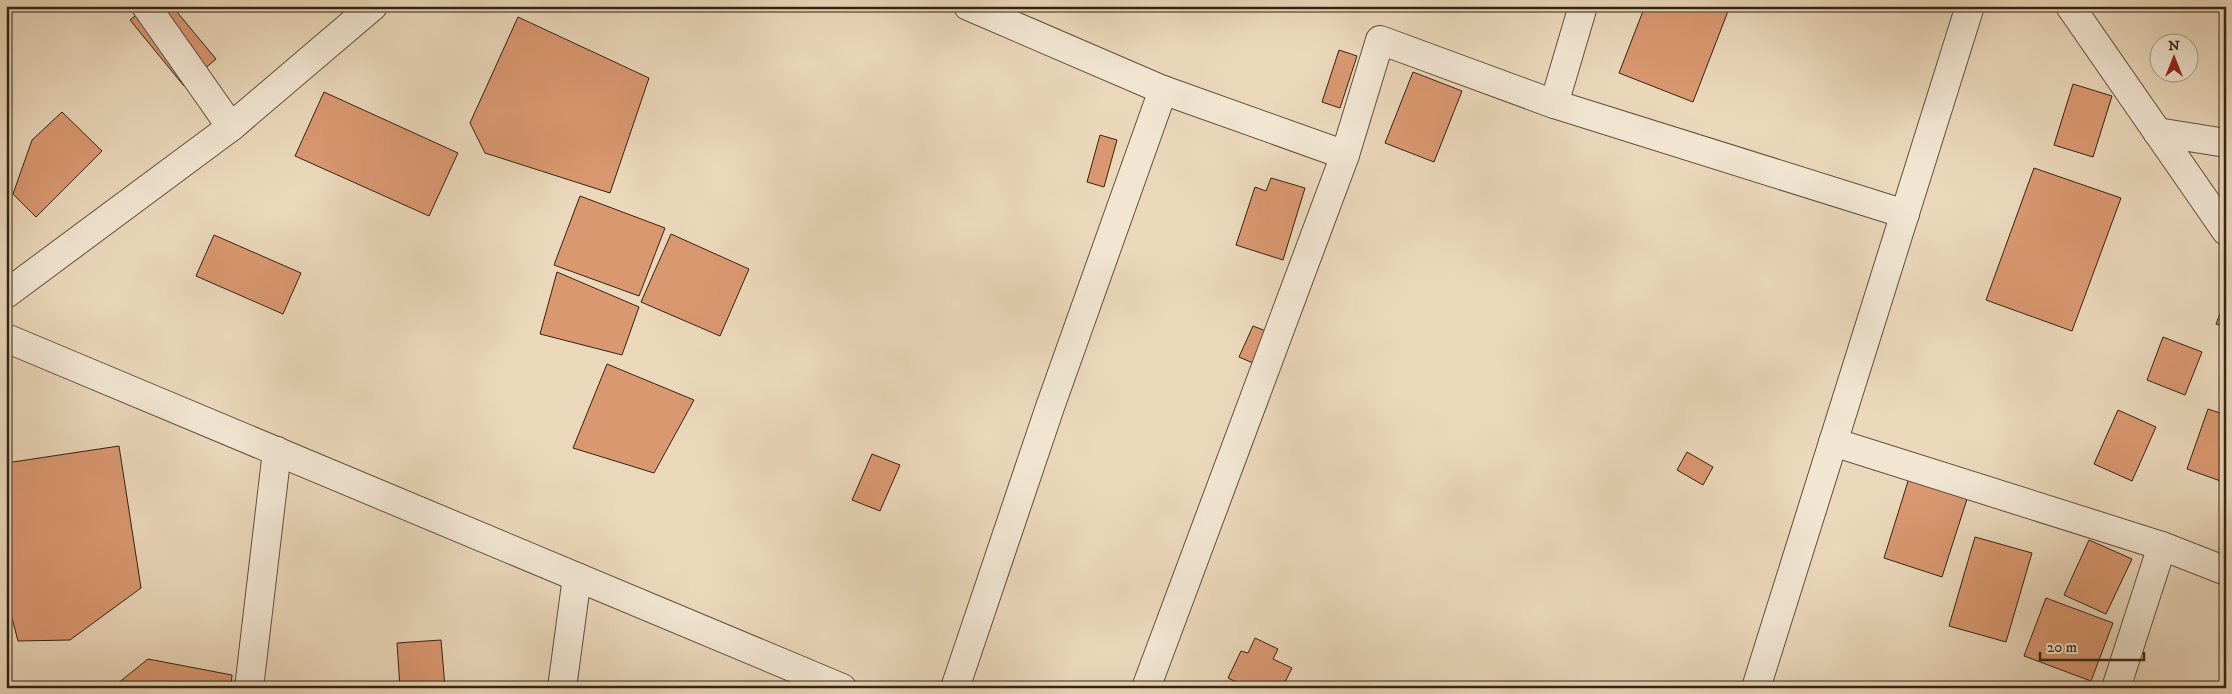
<svg xmlns="http://www.w3.org/2000/svg" width="2232" height="694" font-family="'IM FELL DW Pica',serif">
  <style>
    .building { fill: #da9871; stroke: #332312 }
    .lines { fill: none; stroke-linecap: round; stroke-linejoin: round }
    .street-casing { stroke: #61503c; stroke-width: 30 }
    .street { stroke: #f2e6d3; stroke-width: 28 }
  </style>
  <rect width="100%" height="100%" fill="#ebd8bb"/>
  <filter id="stains"><feTurbulence type="fractalNoise" baseFrequency=".004" numOctaves="4"/><feColorMatrix values="0 0 0 0 .2 0 0 0 0 .09 0 0 0 0 .02 0 0 0 .5 -.17"/></filter>
  <radialGradient id="worn" r=".72"><stop offset=".6" stop-color="#630" stop-opacity="0"/><stop offset="1" stop-color="#630" stop-opacity=".3"/></radialGradient>
  <g class="building">
    <path d="M148 6H172L216 59 184 86 130 20Z"/>
    <path d="M1645 6H1730L1693 102 1619 73Z"/>
    <path d="M518 17 649 78 610 193 485 153 470 123Z"/>
    <path d="M1339 50 1357 56 1340 108 1322 102Z"/>
    <path d="M1413 72 1462 91 1434 162 1385 143Z"/>
    <path d="M2073 84 2112 96 2093 157 2054 145Z"/>
    <path d="M324 92 458 153 429 216 295 156Z"/>
    <path d="M62 112 102 151 36 217 13 194 32 140Z"/>
    <path d="M1100 135 1117 140 1104 187 1087 182Z"/>
    <path d="M2034 168 2121 198 2072 331 1986 300Z"/>
    <path d="M1271 178 1305 188 1283 260 1236 245 1255 187 1266 191Z"/>
    <path d="M580 196 665 228 639 296 554 265Z"/>
    <path d="M671 234 749 269 720 336 641 302Z"/>
    <path d="M214 235 301 273 283 314 196 276Z"/>
    <path d="M557 272 639 307 622 355 540 334Z"/>
    <path d="M2226 298V327L2216 324Z"/>
    <path d="M1253 326 1266 331 1253 363 1239 357Z"/>
    <path d="M2163 337 2202 352 2185 395 2147 380Z"/>
    <path d="M607 364 694 400 654 473 573 448Z"/>
    <path d="M2208 409 2226 415V483L2187 469Z"/>
    <path d="M2118 410 2156 427 2132 481 2094 464Z"/>
    <path d="M119 446 141 588 70 640 18 641 11 614H6V463Z"/>
    <path d="M1687 452 1713 467 1703 485 1677 470Z"/>
    <path d="M872 454 900 465 880 511 852 500Z"/>
    <path d="M1909 478 1968 496 1942 577 1884 558Z"/>
    <path d="M1975 537 2032 553 2006 642 1949 626Z"/>
    <path d="M2089 540 2132 559 2106 614 2064 595Z"/>
    <path d="M2046 598 2113 623 2091 681 2024 656Z"/>
    <path d="M1255 638 1278 649 1273 659 1292 668 1282 688H1248L1228 678 1241 651 1248 653Z"/>
    <path d="M441 640 445 687 400 688 397 643Z"/>
    <path d="M148 659 232 675 231 688H112Z"/>
  </g>
  <g class="lines">
    <defs>
      <g id="street">
        <path d="M146 6 231 127"/>
        <path d="M968 6 1163 90 1345 155"/>
        <path d="M1583 6 1554 104 1905 214"/>
        <path d="M2070 6 2226 231"/>
        <path d="M2157 132 2226 143"/>
        <path d="M6 294 231 127 373 6"/>
        <path d="M6 338 842 688"/>
        <path d="M1833 442 2162 546 2226 571"/>
        <path d="M249 688 277 451"/>
        <path d="M562 688 577 577"/>
        <path d="M955 688 1050 407 1163 90"/>
        <path d="M1146 688 1345 155 1380 40 1554 104"/>
        <path d="M1756 688 1970 6"/>
        <path d="M2116 688 2162 546"/>
      </g>
    </defs>
    <use href="#street" class="street-casing"/>
    <use href="#street" class="street"/>
  </g>
  <rect width="2232" height="694" fill="none" stroke="#ebd8bb" stroke-width="25"/>
  <rect x="8" y="8" width="2217" height="679" fill="none" stroke="#332312" stroke-width="2.5"/>
  <rect x="12" y="12" width="2207" height="669" fill="none" stroke="#332312"/>
  <g transform="translate(2174 58)"><circle r="24" fill="#f2e6d3" stroke="#a69886"/>
  <path d="M0-4L9 19L0 12L-9 19Z" fill="#8f2418"/>
  <text y="-8" font-size="14" font-weight="bold" text-anchor="middle" fill="#332312">N</text>
  </g>
  <path d="M2040 652v8h104v-8" fill="none" stroke="#332312" stroke-width="2.5"/>
  <text x="2047" y="652" font-size="15" fill="#332312" stroke="#f2e6d3" stroke-width="4" paint-order="stroke">20 m</text>
  <rect width="100%" height="100%" filter="url(#stains)"/>
  <rect width="100%" height="100%" fill="url(#worn)"/>
</svg>
